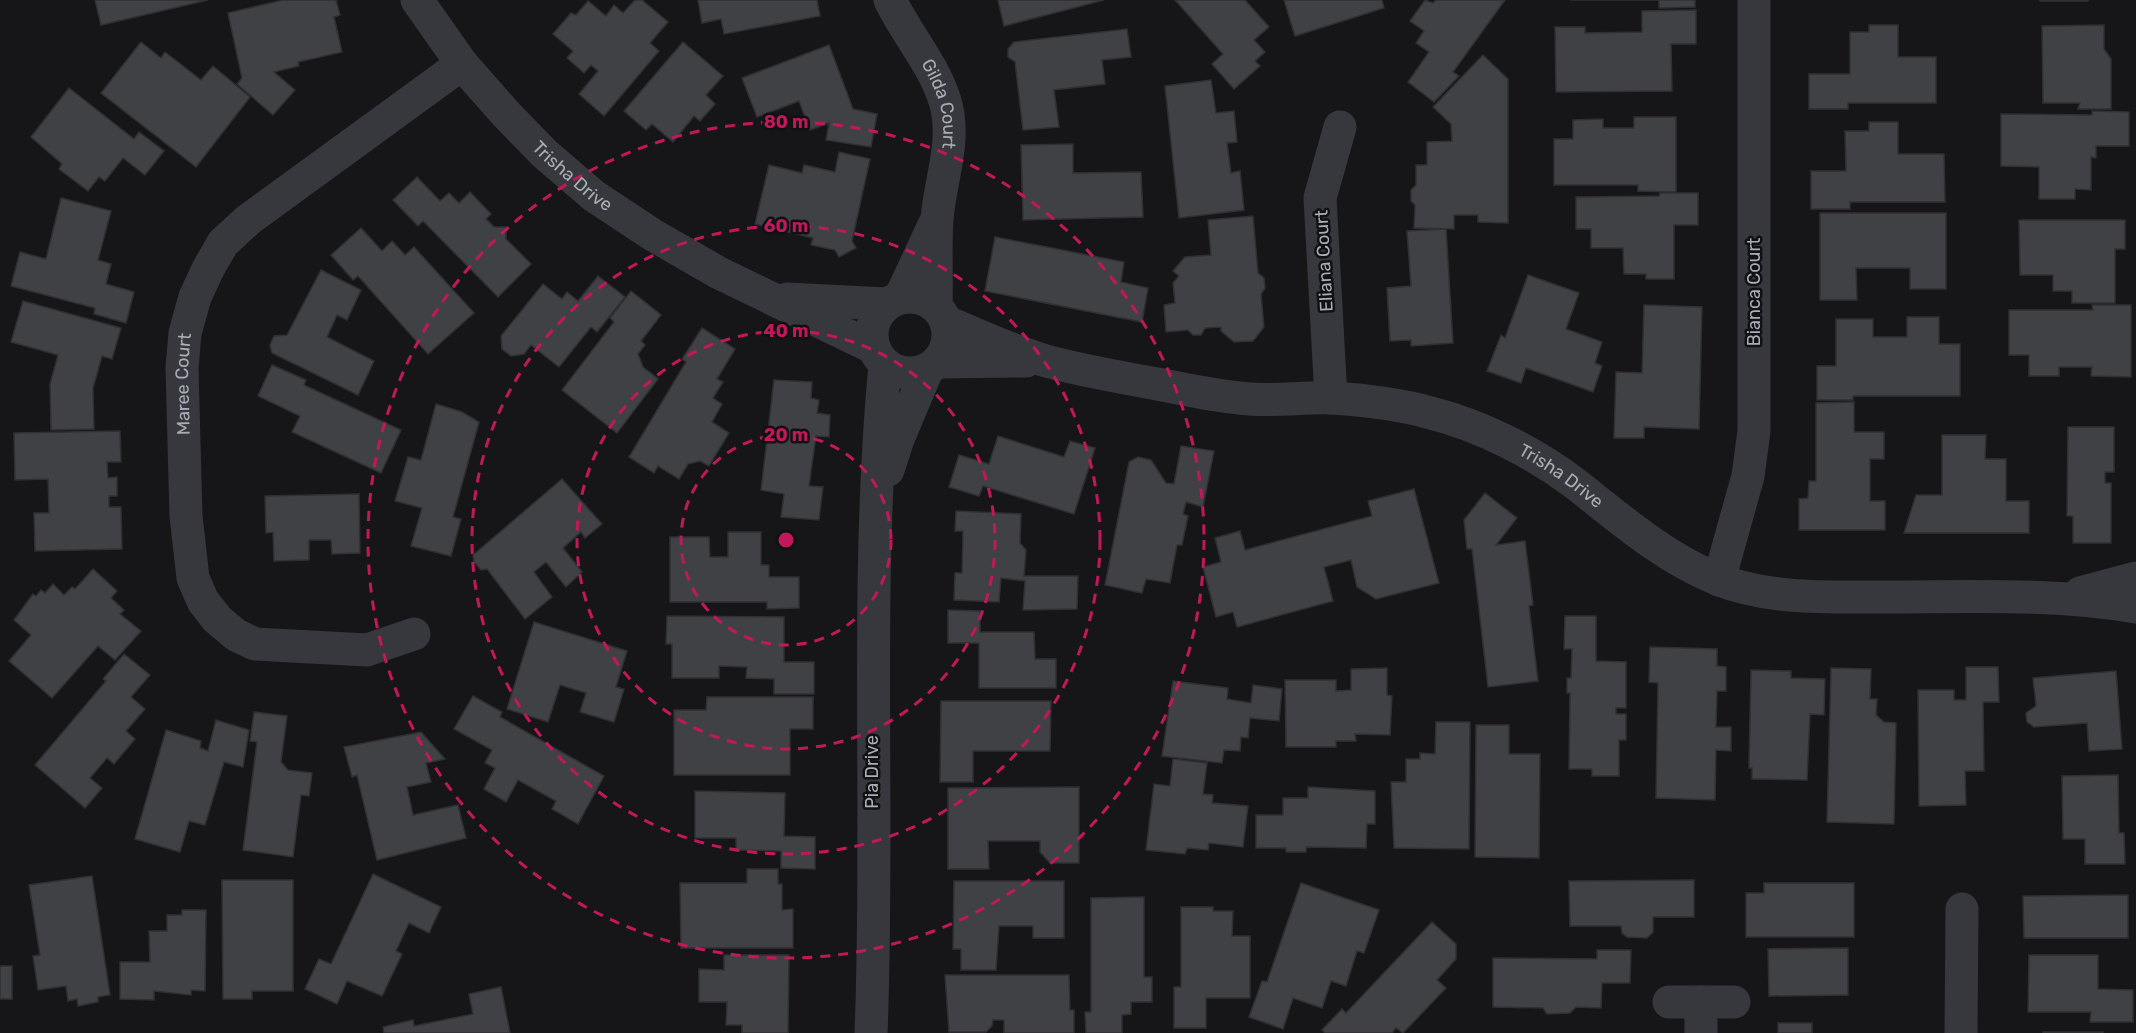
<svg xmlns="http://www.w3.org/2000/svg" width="2136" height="1033" font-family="Rubik,sans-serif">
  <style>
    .building { fill: #404145; stroke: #303034; stroke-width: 1.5 }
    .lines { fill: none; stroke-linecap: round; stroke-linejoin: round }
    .minor { stroke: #37383d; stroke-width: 33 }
    .ring { fill: none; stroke: #c2185b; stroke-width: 3; stroke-dasharray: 10 8 }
    .labels { text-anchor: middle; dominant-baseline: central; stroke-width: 5; stroke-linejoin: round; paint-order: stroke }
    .street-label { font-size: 18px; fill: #a8adb8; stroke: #111113 }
    .centre { fill: #c2185b; stroke: #111113; stroke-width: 3 }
    .ring-label { font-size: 18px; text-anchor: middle; font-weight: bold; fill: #c2185b; stroke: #111113; stroke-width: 5; stroke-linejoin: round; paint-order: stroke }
  </style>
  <rect width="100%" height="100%" fill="#161618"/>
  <g class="building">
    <path d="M95 0H208L101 25Z"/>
    <path d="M283 0H336L340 15 334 17 342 52 298 62 299 66 274 72 295 90 273 115 237 84 242 78 228 13Z"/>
    <path d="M635 0H642L668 22 650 43 659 51 604 116 579 94 598 71 591 65 584 73 567 58 573 51 553 34 571 13 576 15 588 1 606 16 614 5 623 13Z"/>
    <path d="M698 0H817L820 16 724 34 721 19 702 23Z"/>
    <path d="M998 0H1104L1004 26Z"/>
    <path d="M1175 0H1245L1269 27 1254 40 1265 52 1255 61 1260 66 1234 89 1212 64 1223 54Z"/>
    <path d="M1284 0H1382L1384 8 1295 36Z"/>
    <path d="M1425 0 1433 3 1436 0H1505L1453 72 1459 76 1434 102 1408 82 1429 52 1416 43 1424 31 1410 21Z"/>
    <path d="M1570 0H1695V7L1659 8V0Z"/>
    <rect x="2040" y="0" width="48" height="1"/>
    <path d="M1696 10V44H1671L1672 91 1556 92 1555 27H1585V33L1642 32V11Z"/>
    <path d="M1869 25H1898V57H1936V103H1848V109H1809V74H1850V32H1869Z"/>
    <path d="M2104 25V49L2111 59V109H2078L2080 103H2043L2042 26Z"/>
    <path d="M1127 29 1131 57 1102 60 1105 84 1054 90 1059 127 1023 130 1015 62 1008 57V49L1014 42Z"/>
    <path d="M141 42 161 58 165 52 201 80 213 66 250 97 196 167 101 93Z"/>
    <path d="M683 42 723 76 706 95 715 104 700 121 694 116 673 142 652 124 646 130 624 111Z"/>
    <path d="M829 45 853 109 877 114 871 147 826 140 829 123 810 130 799 101 757 117 742 78Z"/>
    <path d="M1483 55 1508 79V223L1478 222V215H1454V229L1414 228 1415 205 1411 201V190L1416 185V165H1427V142L1452 141 1451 124 1433 107Z"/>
    <path d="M1211 80 1216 113 1234 111 1237 142 1227 143 1231 173 1240 171 1244 210 1179 218 1165 86Z"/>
    <path d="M69 88 134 139 139 132 164 151 145 175 123 158 105 181 99 177 88 191 59 169 62 164 31 137Z"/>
    <path d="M2092 111 2129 112V146H2096V158L2091 157V190L2075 189V199H2039V167L2001 166V114L2092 115Z"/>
    <path d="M1634 117H1676V192L1638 191V185H1554V139H1573V120L1603 119V128H1634Z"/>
    <path d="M1869 122H1898V154H1944L1945 202H1850V209H1811V171H1846L1845 131H1869Z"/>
    <path d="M1073 144V173L1141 172 1143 217 1023 220 1021 145Z"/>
    <path d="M839 152 870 159 852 241 856 248 839 257 835 250 811 245 813 238 755 224 769 165 802 173 804 165 835 172Z"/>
    <path d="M417 177 440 201 449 193 459 203 470 192 491 214 486 219 494 227H506V239L531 264 498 297 423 221 418 226 393 200Z"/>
    <path d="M1660 193H1698V225H1674V279H1646V274H1624L1623 248H1591V229H1576V197L1659 196Z"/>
    <path d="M61 198 111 211 98 260 111 264 106 284 134 292 126 323 94 314 95 308 11 286 20 252 46 259Z"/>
    <path d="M1820 213H1946V289H1910V268H1856L1857 300H1820Z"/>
    <path d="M1253 216 1258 273 1264 278 1265 288 1261 294 1264 327 1253 341 1234 342 1221 331V327L1205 328 1201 335H1193L1188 330 1166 332 1164 305 1175 303 1173 283 1179 276 1173 271 1185 257 1211 255 1208 220Z"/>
    <path d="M2019 220H2125V249H2115V303H2072V291H2053V275H2020Z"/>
    <path d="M361 228 382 251 392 241 405 255 414 247 474 313 428 354 358 276 353 280 331 255Z"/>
    <path d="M1446 229 1453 343 1411 346V340L1390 341 1387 288 1411 286 1407 231Z"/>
    <path d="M995 237 1124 262 1121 282 1148 288 1142 322 985 291Z"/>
    <path d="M321 270 361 290 347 320 337 315 327 337 374 361 358 395 272 353 270 345 274 336 287 335Z"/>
    <path d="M1528 275 1579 293 1566 329 1602 342 1595 363 1602 366 1593 392 1526 368 1521 383 1487 371 1501 335 1505 338Z"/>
    <path d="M598 276 625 297 597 332 591 327 559 367 531 345 524 354 511 356 502 349 501 336 543 284 562 299 567 292 578 301Z"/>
    <path d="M631 291 661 315 641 341 645 345 638 354 643 367 658 379 617 433 562 390 614 322 610 318Z"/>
    <path d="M23 301 121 328 112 359 102 356 93 388 94 429 51 430 50 384 58 355 11 342Z"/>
    <path d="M1644 305 1702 307 1699 429 1644 427V438H1614L1616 372 1642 373Z"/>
    <path d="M2092 305H2131V377L2091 376 2092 367H2059V376H2029V355H2009V310H2093Z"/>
    <path d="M1907 317H1939V344H1960V396H1853V400H1817V366H1836V319H1873V337H1907Z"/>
    <path d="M702 328 735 349 717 379 723 382 713 398 722 404 712 422 729 433 709 466 700 461 688 464 679 479 658 466 654 473 629 457 686 362 682 359Z"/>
    <path d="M272 365 306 380 304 385 401 430 381 473 292 432 300 416 258 396Z"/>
    <path d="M774 380 812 382 811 398 819 400 817 413 830 415 829 437 816 436 809 486 823 487 819 520 781 517 784 494 761 490Z"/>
    <path d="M1854 402V432H1884V459H1870V501H1885V530H1799V499L1808 498 1809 481H1816V403Z"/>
    <path d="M436 404 462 412 479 422 453 517 461 519 451 556 411 546 422 508 395 501 408 457 421 460Z"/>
    <path d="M2068 427H2114V472H2105V483H2111V543H2073V516H2067Z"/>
    <path d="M120 431 121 462H107L108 478 117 477V496H109V507H121L122 549 35 551 34 513H49L48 479 15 480 14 433Z"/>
    <path d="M1942 435H1986L1985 459H2006V501H2029V533H1904L1916 495H1942Z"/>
    <path d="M998 436 1064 457 1070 441 1095 448 1074 514 983 486 979 496 949 487 959 455 989 464Z"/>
    <path d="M1181 446 1214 451 1203 507 1186 502 1183 514 1188 516 1182 545H1177L1170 583 1146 579 1142 593 1105 585 1129 462 1138 457 1151 460 1166 483 1174 484Z"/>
    <path d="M562 479 602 524 585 538 581 532 563 548 582 572 566 587 546 562 534 572 552 597 525 619 487 569 481 570 474 562 473 555Z"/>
    <path d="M1414 489 1439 583 1376 599 1357 587 1351 560 1324 567 1333 601 1237 627 1233 612 1216 617 1203 567 1221 562 1215 538 1240 531 1245 550 1372 516 1368 501Z"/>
    <path d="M1485 493 1517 518 1496 545 1525 541 1533 605 1529 606 1538 681 1488 687 1472 549H1467L1464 520Z"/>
    <path d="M359 494 360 553 332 554 331 540H309V560L274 561 273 532 266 533 265 496Z"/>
    <path d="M956 511 1021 514 1020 543 1026 550 1024 576H1078L1077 609 1023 610 1025 581 1001 578 999 602 954 600 955 573H962L963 531H955Z"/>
    <path d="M728 532H761V565H769V577H799V608L767 609V602H670V537H709L710 557H728Z"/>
    <path d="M93 569 117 591 111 598 124 610 120 614 141 631 115 660 98 646 52 698 9 661 31 635 14 620 33 594 36 596 41 590 45 593 53 584 64 595 72 587 75 589Z"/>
    <path d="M948 610 980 611V632H1034L1035 659H1056V688H979V643H948Z"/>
    <path d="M667 616 784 617V662H814V694H774V679L746 678 747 667 719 666V678H672V644H666Z"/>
    <path d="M1565 616H1596V661L1626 662V708H1616V714H1626V740H1619V776H1592V769H1569L1570 693H1567V678H1571L1572 649H1564Z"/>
    <path d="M534 622 627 651 616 687 624 689 614 722 580 712 586 693 560 685 548 722 507 709Z"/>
    <path d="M1650 647 1717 649V666L1726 667V691H1717L1716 727H1731V751L1716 750 1715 800 1656 798 1658 683 1649 682Z"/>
    <path d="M124 654 150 675 131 697 145 709 126 731 135 739 114 764 107 758 90 778 102 788 85 808 35 765 106 681 103 679Z"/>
    <path d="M1966 667H1998L1999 702H1983L1984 771H1965L1966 805 1919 806 1918 690H1954V700H1966Z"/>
    <path d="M1387 668V695L1392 696 1390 735 1355 734 1356 741H1336V747H1286L1285 680H1336V691L1351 690V669Z"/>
    <path d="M1831 668 1871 669 1870 699H1877L1876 715 1884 722 1896 723 1894 824 1827 822Z"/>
    <path d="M1751 670 1791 671V678L1825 679 1824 715 1810 714 1807 780 1752 779V768H1749Z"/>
    <path d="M2116 671 2122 749 2089 751 2087 723 2034 727 2027 722 2026 713 2036 706 2033 678Z"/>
    <path d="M1173 681 1228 688 1227 699 1251 703 1253 685 1282 689 1279 721 1250 718 1248 738 1241 737 1240 751 1224 750 1222 763 1162 756Z"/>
    <path d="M473 696 502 712 500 717 604 776 578 824 552 809 556 801 518 780 506 802 484 789 495 768 485 763 492 750 454 729Z"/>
    <path d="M707 697H813V729H790V775H674V710H706Z"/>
    <path d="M941 701H1051L1050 751H973V782H940Z"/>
    <path d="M254 712 287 716 281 762 288 770 312 773 309 796 301 795 293 857 243 850 257 742 250 741Z"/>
    <path d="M216 720 249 730 243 767 224 762 205 825 189 821 180 852 135 839 166 730 201 741 200 748 208 751Z"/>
    <path d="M1436 722H1470L1469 849 1394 848 1391 782H1406V759H1420V753L1435 754Z"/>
    <path d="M1476 725H1509V754H1540L1539 858 1475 857Z"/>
    <path d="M421 732 445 759 426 763 431 782 407 787 413 815 458 805 466 838 377 860 357 775 352 777 344 747Z"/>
    <path d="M1173 759 1207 763 1203 794 1213 795 1212 803 1248 806 1243 847 1209 843 1208 850 1187 848 1185 854 1146 850 1154 784 1170 786Z"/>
    <path d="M2118 775 2119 833H2124L2125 864H2085V839H2063L2062 776Z"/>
    <path d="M1079 787V863H1050L1040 852V841H988L989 869H948V788Z"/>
    <path d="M1308 787 1375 791V824H1367L1366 848 1306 847V852H1286V848H1256V815H1283V798H1308Z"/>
    <path d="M695 791 785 793 784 836 815 837V869L781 868V851L736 850V838H695Z"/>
    <path d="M747 869H778V884H782V910L793 909V948H681L680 883H747Z"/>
    <path d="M373 874 441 907 429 933 409 923 396 951 402 954 382 996 347 981 337 1004 305 989 319 959 331 964Z"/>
    <path d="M92 876 110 995 98 997V1002L78 1006 77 999 68 1001 66 986 38 990 33 956 40 955 29 885Z"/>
    <path d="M222 880H293V991H252V999H223Z"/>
    <path d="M1694 880V917H1653V932L1647 938 1627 937 1622 933 1621 926H1570L1569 881Z"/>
    <path d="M954 881H1064V938H1033V926H999L996 970H961V949H953Z"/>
    <path d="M1301 883 1379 910 1364 953 1357 951 1346 986 1331 981 1322 1008 1293 998 1283 1029 1249 1017 1262 981 1267 982Z"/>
    <path d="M1764 883H1854V937H1746V893H1764Z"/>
    <path d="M2128 895V938H2024L2023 896Z"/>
    <path d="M1144 897V977H1152V1002H1131V1014L1122 1015V1033H1086L1085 1012H1091V898Z"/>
    <path d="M1181 907H1213V911H1233L1232 936H1250V998H1206V1028H1174V987H1181Z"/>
    <path d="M182 910H206L205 991 191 990V995L154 991V1000L120 999V962H150L149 931H167V915H182Z"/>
    <path d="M1432 922 1456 944V959L1437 980 1446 988 1403 1033 1396 1028 1392 1033H1325L1322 1030 1342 1009 1346 1013Z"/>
    <path d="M1848 948V995L1769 996 1768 949Z"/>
    <path d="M1597 950H1631L1630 983H1602L1601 1008 1576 1007 1570 1013 1547 1014 1543 1008 1493 1007V958L1597 959Z"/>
    <path d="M724 955H789L788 1033H742V1025H726L727 1002H699V969L724 970Z"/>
    <path d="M2029 955H2098V989L2133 990V1022H2090L2091 1012H2028Z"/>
    <rect x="0" y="966" width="12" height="33"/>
    <path d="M945 975H1069L1070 1010H1074V1033H1004V1020H993L992 1026 986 1032H949Z"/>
    <path d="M501 987 510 1033H384L383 1027 413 1020 414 1026 473 1014 469 994Z"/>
    <rect x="1778" y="1023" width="34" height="10"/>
    <rect x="2043" y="1032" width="60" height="1"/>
  </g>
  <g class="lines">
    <g class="minor">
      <path id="s1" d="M417 0 462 64 506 114 545 154 594 196 653 235 719 273 874 348"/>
      <path id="s2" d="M890 0C907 35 933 63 945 101 957 141 940 179 937 219 935 248 937 277 936 306"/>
      <circle cx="910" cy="335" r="38"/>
      <path d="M900 298 934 225"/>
      <path d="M787 299 887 304"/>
      <path id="s3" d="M947 322C979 336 1012 351 1046 361 1083 371 1120 377 1157 384 1188 390 1219 397 1250 399 1277 401 1305 397 1332 398 1365 400 1399 404 1431 413 1482 426 1535 453 1577 485 1621 520 1665 558 1717 579 1768 600 1831 597 1885 597 1969 597 2053 593 2136 607"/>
      <path d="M938 362 1026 361"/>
      <path d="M1331 398 1320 198 1340 127"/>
      <path d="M888 470 898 439 927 370"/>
      <path d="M1719 580 1748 476 1754 431V0"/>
      <path d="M2080 593 2136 578"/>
      <path id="s4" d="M414 634 367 650 255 644 236 635 217 619 203 601 193 578 186 516 182 368 185 333 195 297 208 269 223 243 248 220 462 64"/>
      <path d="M1669 1002H1701"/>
      <path d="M871 1033C880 810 864 587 885 364"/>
      <path d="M1701 1033V1002H1734"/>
      <path d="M1961 1033 1962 909"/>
    </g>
  </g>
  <g class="ring">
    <circle cx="786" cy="540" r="105"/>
    <circle cx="786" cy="540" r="209"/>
    <circle cx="786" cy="540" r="314"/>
    <circle cx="786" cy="540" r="418"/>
  </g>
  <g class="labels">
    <g class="street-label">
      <text stroke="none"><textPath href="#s2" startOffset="117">Gilda Court</textPath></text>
      <text stroke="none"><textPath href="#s1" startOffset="236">Trisha Drive</textPath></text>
      <text transform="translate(1324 261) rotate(-93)">Eliana Court</text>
      <text transform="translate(1754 292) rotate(-90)">Bianca Court</text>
      <text stroke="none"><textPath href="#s4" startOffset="450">Maree Court</textPath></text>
      <text stroke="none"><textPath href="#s3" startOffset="642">Trisha Drive</textPath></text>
      <text transform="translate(872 772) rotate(-90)">Pia Drive</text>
    </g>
  </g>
  <circle cx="786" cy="540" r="9" class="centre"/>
  <g class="ring-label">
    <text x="786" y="128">80 m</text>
    <text x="786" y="232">60 m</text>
    <text x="786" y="337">40 m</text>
    <text x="786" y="441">20 m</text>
  </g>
</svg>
